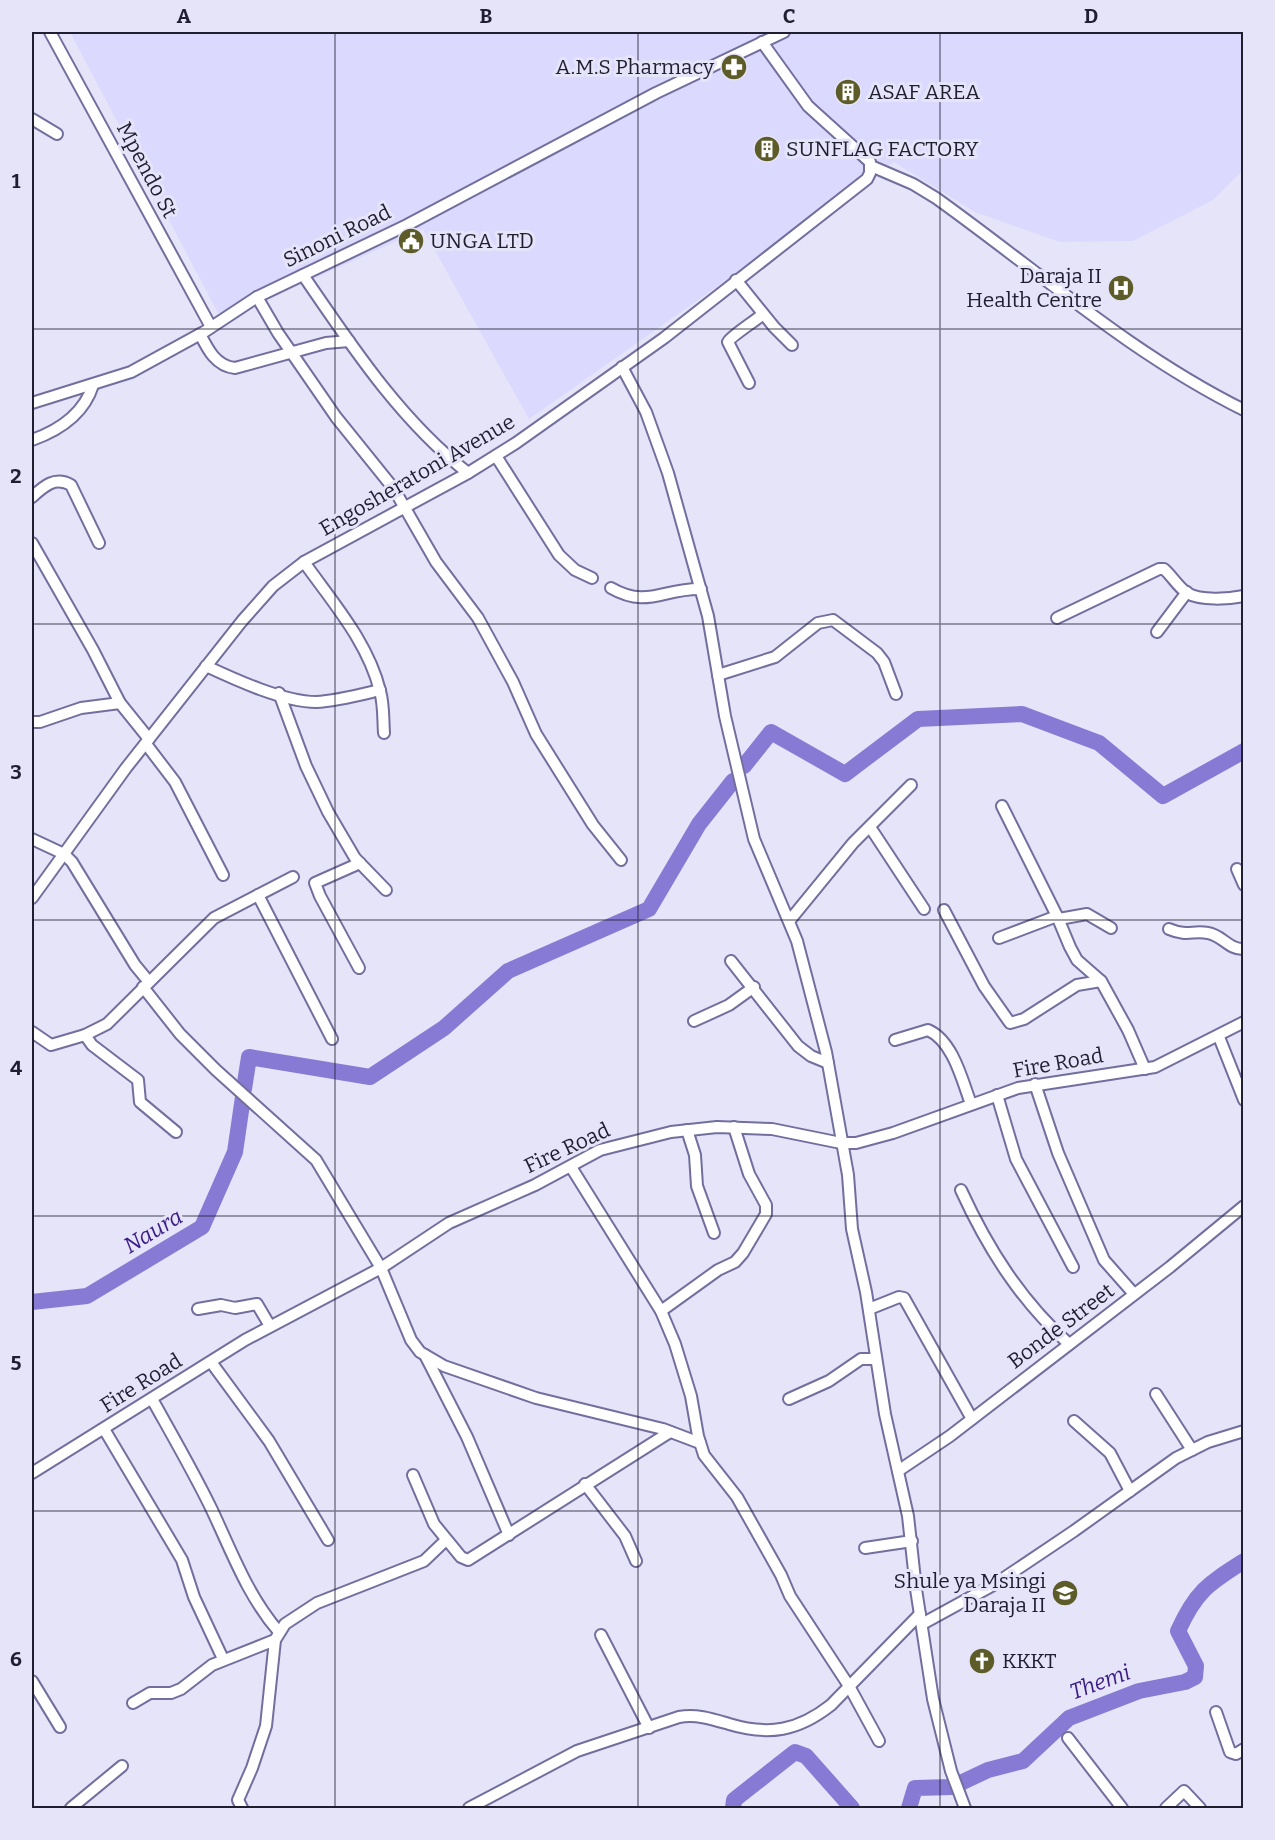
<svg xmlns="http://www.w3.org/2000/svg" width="1275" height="1840" font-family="Bitter,serif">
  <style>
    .built { fill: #dbd9fd }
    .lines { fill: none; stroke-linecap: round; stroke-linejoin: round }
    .river { stroke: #867ad5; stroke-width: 16 }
    .minor-casing { stroke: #726e9e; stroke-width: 14 }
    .minor { stroke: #fff; stroke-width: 10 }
    .grid { fill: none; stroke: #201e31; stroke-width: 1.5; stroke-opacity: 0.55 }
    .labels { text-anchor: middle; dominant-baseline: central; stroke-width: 6; stroke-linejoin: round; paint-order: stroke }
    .poi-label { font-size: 21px; fill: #201e31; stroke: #e5e4f9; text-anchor: start }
    .street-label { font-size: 21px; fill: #201e31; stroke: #e5e4f9 }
    .water-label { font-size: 22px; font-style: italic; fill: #3b1c87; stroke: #e5e4f9 }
    .neatline { fill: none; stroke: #201e31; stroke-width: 2 }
    .grid-label { font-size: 20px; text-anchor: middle; font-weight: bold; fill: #201e31 }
  </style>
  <rect width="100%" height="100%" fill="#e5e4f9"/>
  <path class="built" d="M70 32H1243V170L1213 200 1133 241 1060 242 975 212 894 162 529 419 423 229 230 317 218 313Z"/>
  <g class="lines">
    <g class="river">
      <path d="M744 766 771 732 845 774 918 719 1022 714 1099 743 1163 796 1244 751"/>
      <path d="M244 1089 249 1057 370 1077 444 1028 508 971 649 909 699 824 733 781"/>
      <path d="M32 1302 87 1296 202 1227 235 1152 243 1097"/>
      <path d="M733 1808 734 1800 795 1752 806 1756 852 1808"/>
      <path d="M909 1808 915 1788 952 1787 988 1770 1023 1761 1069 1718 1139 1691 1185 1682 1195 1677 1196 1666 1178 1631C1196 1591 1208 1584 1244 1561"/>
    </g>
    <defs>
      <g id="minor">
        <path d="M50 32 211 327"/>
        <path d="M32 119 57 134"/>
        <path d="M871 166 913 184 936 198C1038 271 1131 354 1244 410"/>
        <path d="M303 275C351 345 400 420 468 473"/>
        <path d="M736 280 774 327 792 345"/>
        <path d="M257 297 278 333 336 417 394 489 436 562 478 618 513 682 536 734 593 825 621 860"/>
        <path d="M200 334C208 350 216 366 235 368L326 343 349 341"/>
        <path d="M622 367 646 412 668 473 708 616 725 716 754 839 797 941 826 1052 848 1175 852 1229 866 1292 885 1414 908 1516 916 1589 933 1699 951 1771 965 1808"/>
        <path d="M749 383 728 342C730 337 755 321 763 314"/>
        <path d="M32 403 131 372 204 332 257 297 407 225 656 93 784 32"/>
        <path d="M32 440C60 430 84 414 93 385"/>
        <path d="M496 456 559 555 575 570 592 578"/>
        <path d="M32 497C44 486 55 476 71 485L99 543"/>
        <path d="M32 543 93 650 120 703 149 739"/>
        <path d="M304 562C333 603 368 642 380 691 384 705 383 719 384 733"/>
        <path d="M611 588C648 609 663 588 701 589"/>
        <path d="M1057 618 1159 569H1164C1172 576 1178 587 1187 593 1201 601 1228 599 1244 596"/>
        <path d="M1157 632 1187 592"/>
        <path d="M206 666C236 680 284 702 316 702 337 701 359 695 380 690"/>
        <path d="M718 675 775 657 818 623 833 620 877 653 884 662 896 694"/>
        <path d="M279 693 306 766 328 812 355 858 386 890"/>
        <path d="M32 722H40L81 708 120 703"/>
        <path d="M146 744 175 782 223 875"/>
        <path d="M1002 806 1057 916 1070 947 1077 960 1101 981 1128 1030 1145 1069"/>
        <path d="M870 827 924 909"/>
        <path d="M32 839 64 854 72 862 135 965 149 982"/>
        <path d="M1237 869 1244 885"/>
        <path d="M258 895 332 1039"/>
        <path d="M32 898 126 768 242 621 273 586 304 562 468 473 516 443 664 338 867 179 870 173V162L808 106 762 42"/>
        <path d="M944 910 984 986 1010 1023 1024 1019 1077 985 1101 981"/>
        <path d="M1059 919 1087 914 1111 928"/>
        <path d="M790 920 853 843 911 785"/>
        <path d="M1169 929C1188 937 1192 930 1208 933 1222 935 1229 950 1244 949"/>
        <path d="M999 938 1057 916"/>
        <path d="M731 961 798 1046 811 1056 828 1063"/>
        <path d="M359 968 320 896 315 883 360 863"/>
        <path d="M143 987 180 1034 216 1070 316 1160 381 1268 411 1340 420 1352 444 1366 536 1398 663 1429 700 1443"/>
        <path d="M694 1021 729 1005 754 987"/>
        <path d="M32 1032 51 1045 85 1035 107 1024 214 918 293 877"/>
        <path d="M85 1035 92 1045 138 1080 140 1102 176 1132"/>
        <path d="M1219 1037 1244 1100"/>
        <path d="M895 1040 928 1030C953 1041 962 1080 971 1104"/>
        <path d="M1035 1084 1058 1153 1104 1260 1134 1294"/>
        <path d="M997 1095 1016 1159 1073 1267"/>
        <path d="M687 1130 695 1155 697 1186 714 1233"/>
        <path d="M571 1167 661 1311 675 1344 691 1396 698 1436 704 1455 737 1497 781 1575 790 1596 849 1686 879 1741"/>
        <path d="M961 1190C988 1249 1021 1301 1069 1344"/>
        <path d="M198 1309 221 1305 235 1308 257 1304 270 1326"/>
        <path d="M869 1309 899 1297 904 1298 972 1419"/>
        <path d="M661 1311 718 1270 735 1262 743 1253 766 1214V1205L749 1174 734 1127"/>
        <path d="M425 1355 467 1437 509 1535"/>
        <path d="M211 1362 269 1441 328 1540"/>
        <path d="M1156 1394 1192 1450"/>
        <path d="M152 1399C172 1435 193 1471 211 1508 232 1552 247 1595 279 1632"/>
        <path d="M789 1399 829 1381 861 1359H876"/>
        <path d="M1074 1421 1110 1453 1130 1491"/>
        <path d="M104 1429 182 1560 194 1597 223 1659"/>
        <path d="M898 1471 950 1436 1170 1267 1244 1206"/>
        <path d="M32 1473 245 1340 381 1268 449 1223 535 1185 600 1150 671 1132 717 1127 772 1129 841 1143H856L893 1133 1018 1088 1155 1067 1244 1022"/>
        <path d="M413 1475 434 1524 461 1557 468 1560 670 1432"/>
        <path d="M585 1484 625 1536 636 1561"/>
        <path d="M865 1548 912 1541"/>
        <path d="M922 1624 995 1584 1074 1531 1176 1458 1208 1442 1244 1431"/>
        <path d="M601 1635 649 1728"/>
        <path d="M32 1681 60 1727"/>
        <path d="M133 1703 150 1693H171L181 1689 212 1665 275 1640"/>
        <path d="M1216 1712 1230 1752 1236 1754 1244 1749"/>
        <path d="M1068 1738 1122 1808"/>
        <path d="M71 1808 122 1766"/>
        <path d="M242 1808 238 1800 252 1768 266 1726 275 1640 285 1624 317 1603 424 1561 446 1540"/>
        <path d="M469 1808 577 1751 679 1717C697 1714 712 1719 729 1724 769 1736 798 1731 831 1705L920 1614"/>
        <path d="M1166 1808 1184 1791 1200 1808"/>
      </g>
    </defs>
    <use href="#minor" class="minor-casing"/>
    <use href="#minor" class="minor"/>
  </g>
  <path class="grid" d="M335 32V1808M638 32V1808M940 32V1808M32 329H1244M32 624H1244M32 920H1244M32 1216H1244M32 1511H1244"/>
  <defs>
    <symbol id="pharmacy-disc" viewBox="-11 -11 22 22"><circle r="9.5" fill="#5d5c29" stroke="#e5e4f9"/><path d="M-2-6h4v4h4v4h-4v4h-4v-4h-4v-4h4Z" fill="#fff"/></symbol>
    <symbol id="building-disc" viewBox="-11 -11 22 22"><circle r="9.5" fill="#5d5c29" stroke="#e5e4f9"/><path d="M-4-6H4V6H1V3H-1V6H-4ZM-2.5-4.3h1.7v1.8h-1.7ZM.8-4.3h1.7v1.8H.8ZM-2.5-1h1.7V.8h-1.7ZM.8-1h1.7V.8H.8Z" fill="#fff"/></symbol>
    <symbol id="civic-disc" viewBox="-11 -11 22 22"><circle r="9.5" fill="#5d5c29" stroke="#e5e4f9"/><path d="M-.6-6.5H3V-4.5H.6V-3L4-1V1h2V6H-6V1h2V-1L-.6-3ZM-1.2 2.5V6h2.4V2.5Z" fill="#fff"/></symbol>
    <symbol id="hospital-disc" viewBox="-11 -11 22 22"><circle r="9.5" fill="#5d5c29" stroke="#e5e4f9"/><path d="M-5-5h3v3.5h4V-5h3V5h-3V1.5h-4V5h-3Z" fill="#fff"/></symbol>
    <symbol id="school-disc" viewBox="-11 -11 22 22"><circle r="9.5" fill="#5d5c29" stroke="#e5e4f9"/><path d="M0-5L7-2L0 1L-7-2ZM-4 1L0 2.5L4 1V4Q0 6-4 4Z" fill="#fff"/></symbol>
    <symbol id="church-disc" viewBox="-11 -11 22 22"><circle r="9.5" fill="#5d5c29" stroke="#e5e4f9"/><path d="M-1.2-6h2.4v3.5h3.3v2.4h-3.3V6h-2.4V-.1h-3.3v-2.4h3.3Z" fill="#fff"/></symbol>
  </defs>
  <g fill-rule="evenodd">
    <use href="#pharmacy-disc" x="719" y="52" width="30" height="30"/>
    <use href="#building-disc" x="833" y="77" width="30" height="30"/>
    <use href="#building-disc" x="752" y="134" width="30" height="30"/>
    <use href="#civic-disc" x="396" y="226" width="30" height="30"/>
    <use href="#hospital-disc" x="1106" y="273" width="30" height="30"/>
    <use href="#school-disc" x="1050" y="1578" width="30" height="30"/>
    <use href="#church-disc" x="967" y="1646" width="30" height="30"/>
  </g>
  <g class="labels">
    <g class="poi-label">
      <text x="714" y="67" text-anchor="end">A.M.S Pharmacy</text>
      <text x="868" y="92">ASAF AREA</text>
      <text x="786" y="149">SUNFLAG FACTORY</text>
      <text x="430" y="241">UNGA LTD</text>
      <text x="1102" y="276" text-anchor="end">Daraja II<tspan x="1102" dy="24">Health Centre</tspan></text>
      <text x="1046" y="1581" text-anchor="end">Shule ya Msingi<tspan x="1046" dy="24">Daraja II</tspan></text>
      <text x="1002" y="1661">KKKT</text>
    </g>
    <g class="street-label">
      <text transform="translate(147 170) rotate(62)">Mpendo St</text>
      <text transform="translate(337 236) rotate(-26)">Sinoni Road</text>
      <text transform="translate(417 475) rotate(-30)">Engosheratoni Avenue</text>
      <text transform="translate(1058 1063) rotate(-10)">Fire Road</text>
      <text transform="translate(567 1148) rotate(-25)">Fire Road</text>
      <text transform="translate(1061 1326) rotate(-37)">Bonde Street</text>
      <text transform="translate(141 1383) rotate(-32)">Fire Road</text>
    </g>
    <g class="water-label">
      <text transform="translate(153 1231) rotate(-31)">Naura</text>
      <text transform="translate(1100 1682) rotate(-20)">Themi</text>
    </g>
  </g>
  <rect width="1275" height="1840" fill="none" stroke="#e5e4f9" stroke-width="66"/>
  <rect x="33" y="33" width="1209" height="1774" class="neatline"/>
  <g class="grid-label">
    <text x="184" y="23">A</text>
    <text x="486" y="23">B</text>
    <text x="789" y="23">C</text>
    <text x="1091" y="23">D</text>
    <text x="16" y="188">1</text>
    <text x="16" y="483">2</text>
    <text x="16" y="779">3</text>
    <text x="16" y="1075">4</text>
    <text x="16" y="1370">5</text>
    <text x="16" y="1666">6</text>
  </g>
</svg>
